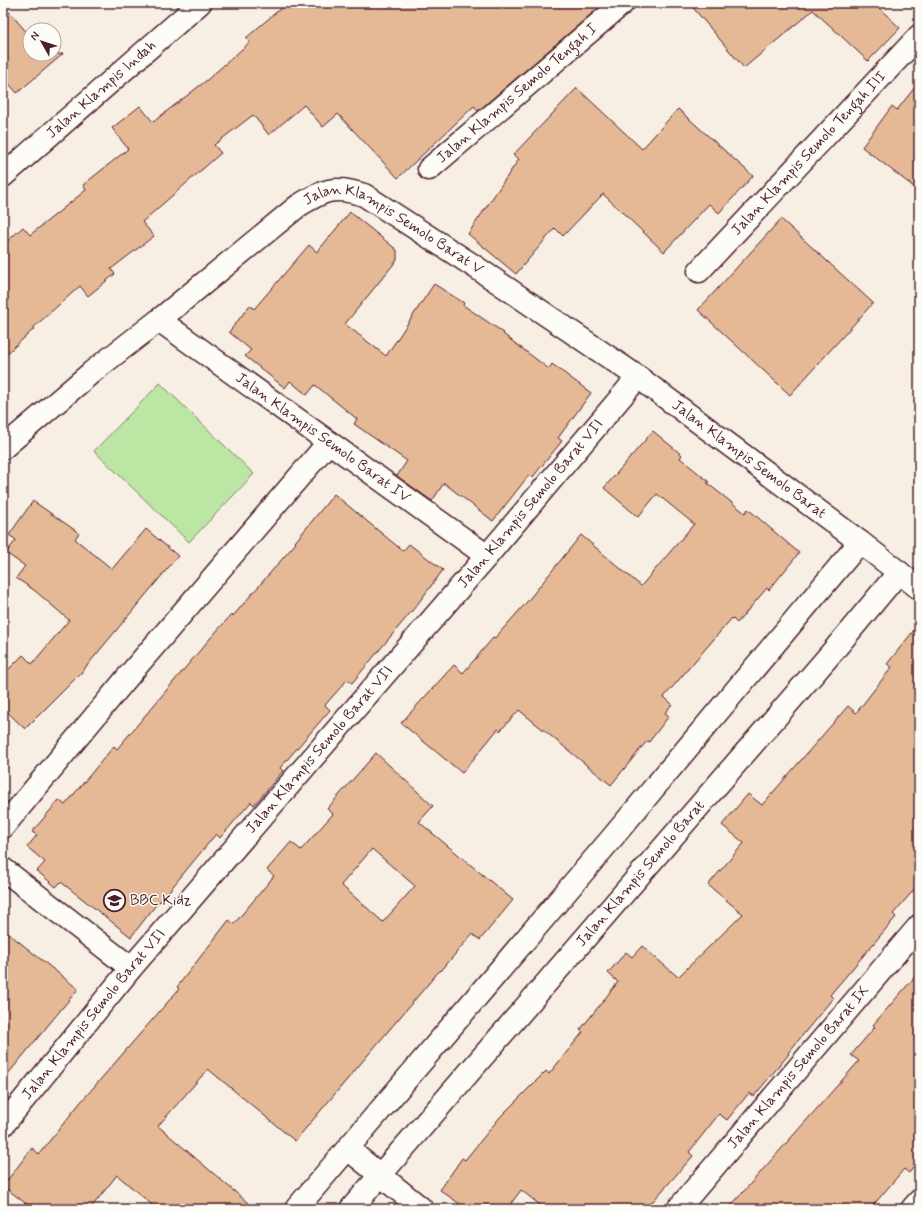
<svg xmlns="http://www.w3.org/2000/svg" width="922" height="1212" font-family="Mynerve,sans-serif">
  <style>
    .green { fill: #bbe6a3; stroke: #828267 }
    .building { fill: #e6b996; stroke: #4a1f2b; fill-rule: evenodd }
    .lines { fill: none; stroke-linecap: round; stroke-linejoin: round }
    .minor-casing { stroke: #4a1f2b; stroke-width: 25 }
    .minor { stroke: #fdfcf7; stroke-width: 22 }
    .labels { text-anchor: middle; dominant-baseline: central; stroke-width: 3; stroke-linejoin: round; paint-order: stroke }
    .street-label { font-size: 15px; fill: #4a1f2b; stroke: #fdfcf7 }
    .poi-label { font-size: 15px; fill: #4a1f2b; stroke: #fdfcf7; text-anchor: start }
  </style>
  <rect width="100%" height="100%" fill="#f8efe4"/>
  <filter id="ink" filterUnits="userSpaceOnUse"><feTurbulence type="fractalNoise" baseFrequency=".025" numOctaves="2"/><feDisplacementMap in="SourceGraphic" scale="8" xChannelSelector="R" yChannelSelector="G"/><feConvolveMatrix kernelMatrix="1 2 1 2 8 2 1 2 1" color-interpolation-filters="sRGB"/></filter>
  <g filter="url(#ink)">
    <path class="green" d="M160 383 254 474 189 542 94 451Z"/>
    <g class="building">
      <path d="M287 3H604L478 111 474 106 398 178 338 114 323 127 304 105 269 135 253 115 214 145 221 153 142 222 154 236 111 269 115 274 88 296 80 286 33 328 34 329 3 357V245L23 227 30 235 86 190 83 185 128 149 112 128 140 106 153 122 207 80 250 42 246 38Z"/>
      <path d="M689 3H874L900 28 868 61 813 10 744 68Z"/>
      <path d="M3 5 30 36V54H63L17 93 3 77Z"/>
      <path d="M919 82V191L862 147 892 106 897 110Z"/>
      <path d="M577 88 642 149 678 109 753 176 719 213 709 204 664 252 603 194 563 236 555 228 516 274 468 234 519 159 513 155Z"/>
      <path d="M350 212 397 250V260L345 324 386 356 434 284 464 303 463 305 504 333 503 334 549 369 552 364 591 393 558 438 562 441 532 478 529 475 493 521 444 483 432 501 397 476 407 461 354 424 357 419 315 385 307 395 290 381 285 388 245 356 251 350 229 332 250 305 254 309 309 245 317 252Z"/>
      <path d="M781 219 873 303 790 395 698 310Z"/>
      <path d="M653 431 682 455 680 458 709 482 707 483 745 513 748 509 799 553 769 590 767 588 737 623 732 618 664 697 672 704 665 713 669 716 649 742 647 741 611 785 519 710 500 731 498 729 462 773 401 723 454 665 463 673 493 638 494 639 526 603 581 535 641 586 694 524 657 494 638 517 604 488Z"/>
      <path d="M334 494 403 551 409 544 443 570 416 606 352 683 347 680 325 705 330 710 280 768 283 771 254 805 251 802 220 838 216 834 160 902 159 901 131 937 61 882 56 887 37 871 45 862 27 847 37 835 32 832 59 800 65 805 114 746 117 749 207 642 232 614 233 616 296 543 295 542Z"/>
      <path d="M33 501 79 533 75 539 112 569 146 529 178 556 80 674 25 729 3 708V675L23 655 32 664 69 620 34 590 16 578 25 566 6 553 16 540 9 535Z"/>
      <path d="M919 624V884L893 914 896 917 830 995 833 998 788 1053 789 1054 754 1096 749 1093 727 1120 719 1114 689 1152 693 1156 646 1209H545L521 1190 507 1209H467L440 1190 462 1158 465 1160 501 1116 546 1071 549 1074 583 1032 580 1030 618 982 608 973 626 952 632 957 642 946 678 977 743 914 708 885 744 843 722 825 748 794 762 805 848 706 856 713 892 667 887 664Z"/>
      <path d="M376 753 433 806 419 822 513 900 480 940 472 934 441 971 440 970 295 1141 208 1069 158 1126 255 1209H157L117 1175 90 1209H33L3 1186 32 1148 39 1154 80 1103 179 989 177 987 229 920 234 924 274 876 267 870 291 842 301 850 333 814 327 809ZM372 849 415 886 383 922 341 885Z"/>
      <path d="M3 929 78 989 3 1080Z"/>
      <path d="M919 972V1160L909 1173 904 1169 870 1209H728L859 1061 851 1055 875 1027 873 1025Z"/>
    </g>
    <g class="lines">
      <defs>
        <g id="minor">
          <path id="s1" d="M429 169 623 3"/>
          <path id="s2" d="M3 176 200 3"/>
          <path id="s3" d="M699 271 919 36"/>
          <path id="s4" d="M159 320 487 556"/>
          <path id="s5" d="M3 448 92 372 159 320 298 206C324 190 334 185 364 195L474 266 638 377 860 542 919 588"/>
          <path d="M3 827 136 667 329 442"/>
          <path d="M3 869 131 968"/>
          <path id="s6" d="M3 1125 131 968 487 556 638 377"/>
          <path d="M348 1149 422 1209"/>
          <path d="M296 1209 612 838 860 542"/>
          <path id="s7" d="M351 1209 834 650 899 572"/>
          <path id="s8" d="M678 1209 919 926"/>
          <path d="M912 1209 919 1201"/>
        </g>
      </defs>
      <use href="#minor" class="minor-casing"/>
      <use href="#minor" class="minor"/>
    </g>
  </g>
  <defs>
    <symbol id="school-ring" viewBox="-11 -11 22 22"><circle r="9.5" fill="#fdfcf7" stroke="#4a1f2b" stroke-width="1.5"/><path d="M0-5L7-2L0 1L-7-2ZM-4 1L0 2.5L4 1V4Q0 6-4 4Z" fill="#4a1f2b"/></symbol>
  </defs>
  <g fill-rule="evenodd">
    <use href="#school-ring" x="102" y="888" width="25" height="25"/>
  </g>
  <g class="labels">
    <g class="street-label">
      <text stroke="none"><textPath href="#s2" startOffset="131">Jalan Klampis Indah</textPath></text>
      <text stroke="none"><textPath href="#s1" startOffset="116">Jalan Klampis Semolo Tengah I</textPath></text>
      <text stroke="none"><textPath href="#s3" startOffset="161">Jalan Klampis Semolo Tengah III</textPath></text>
      <text stroke="none"><textPath href="#s5" startOffset="491">Jalan Klampis Semolo Barat V</textPath></text>
      <text stroke="none"><textPath href="#s4" startOffset="202">Jalan Klampis Semolo Barat IV</textPath></text>
      <text stroke="none"><textPath href="#s5" startOffset="919">Jalan Klampis Semolo Barat</textPath></text>
      <text stroke="none"><textPath href="#s6" startOffset="815">Jalan Klampis Semolo Barat VII</textPath></text>
      <text stroke="none"><textPath href="#s6" startOffset="491">Jalan Klampis Semolo Barat VII</textPath></text>
      <text stroke="none"><textPath href="#s7" startOffset="443">Jalan Klampis Semolo Barat</textPath></text>
      <text stroke="none"><textPath href="#s6" startOffset="143">Jalan Klampis Semolo Barat VII</textPath></text>
      <text stroke="none"><textPath href="#s8" startOffset="186">Jalan Klampis Semolo Barat IX</textPath></text>
    </g>
    <g class="poi-label">
      <text x="130" y="901">BBC Kidz</text>
    </g>
  </g>
  <rect width="922" height="1212" fill="none" stroke="#fdfcf7" stroke-width="16"/>
  <rect x="8" y="8" width="906" height="1196" fill="none" stroke="#4a1f2b" stroke-width="1.5" filter="url(#ink)"/>
  <g transform="translate(42 42) rotate(309)"><circle r="19" fill="#fdfcf7" stroke="#b5a4a5"/>
  <path d="M0-3L7 15L0 10L-7 15Z" fill="#4a1f2b"/>
  <text y="-6" font-size="11" font-weight="bold" text-anchor="middle" fill="#4a1f2b">N</text>
  </g>
</svg>
